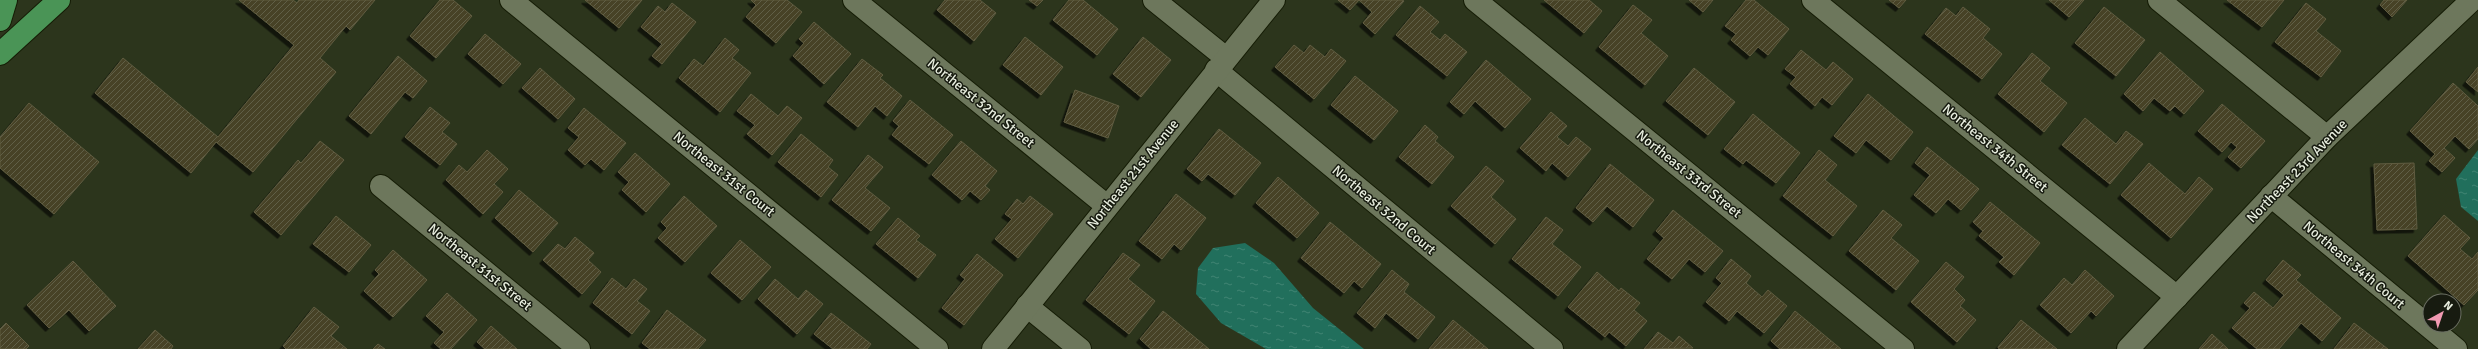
<svg xmlns="http://www.w3.org/2000/svg" width="2478" height="349" font-family="Signika,sans-serif">
  <style>
    .water { fill: url(#water-ripples) }
    .building { fill: url(#building-hatch); stroke: #605c40; filter: url(#shadow) }
    .lines { fill: none; stroke-linecap: round; stroke-linejoin: round }
    .minor-casing { stroke: #151c05; stroke-width: 24 }
    .tertiary-casing { stroke: #151c05; stroke-width: 24 }
    .primary-casing { stroke: #151c05; stroke-width: 24 }
    .minor { stroke: #6d775c; stroke-width: 22 }
    .tertiary { stroke: #6d775c; stroke-width: 22 }
    .primary { stroke: #4a9456; stroke-width: 22 }
    .labels { text-anchor: middle; dominant-baseline: central; stroke-width: 3; stroke-linejoin: round; paint-order: stroke }
    .street-label { font-size: 14px; fill: #e8eedf; stroke: #171b10 }
  </style>
  <defs>
    <pattern id="water-ripples" width="26" height="14" patternUnits="userSpaceOnUse"><rect width="26" height="14" fill="#216f5c"/><path d="M2 4q2-2 4 0t4 0M15 11q2-2 4 0t4 0" fill="none" stroke="#418473"/></pattern>
    <pattern id="building-hatch" width="6" height="6" patternUnits="userSpaceOnUse"><rect width="6" height="6" fill="#464227"/><path d="M-1 1l2-2M0 6l6-6M5 7l2-2" fill="none" stroke="#615e46"/></pattern>
    <filter id="shadow"><feDropShadow dx="-3.5" dy="3.5" stdDeviation="0" flood-color="#0009"/></filter>
  </defs>
  <rect width="100%" height="100%" fill="#2c351c"/>
  <g class="water">
    <path d="M2478 150V221L2461 207 2456 179Z"/>
    <path d="M1245 243 1274 263 1313 308 1364 349H1266L1221 323 1196 294 1198 268 1213 248Z"/>
  </g>
  <g class="building">
    <path d="M239 0H293L297 3 299 0H375L350 30 346 26 320 58 336 72 253 172 216 142 191 173 95 93 123 58 218 137 294 45Z"/>
    <path d="M440 0H453L472 16 436 58 410 36Z"/>
    <path d="M585 0H642L619 28Z"/>
    <path d="M751 0H787L802 12 776 43 746 17 756 5Z"/>
    <path d="M945 0H980L996 13 974 41 937 10Z"/>
    <path d="M1029 0H1043L1037 6Z"/>
    <path d="M1069 0H1083L1118 29 1097 55 1053 20Z"/>
    <path d="M1338 0H1402L1404 1 1375 34 1363 23 1372 12 1359 0 1350 10Z"/>
    <path d="M1544 0H1589L1602 11 1584 33Z"/>
    <path d="M1689 0H1713L1703 12Z"/>
    <path d="M1746 0H1754L1789 29 1768 55 1758 47 1750 56 1731 40 1736 34 1725 26Z"/>
    <path d="M1889 0H1906L1899 8Z"/>
    <path d="M2049 0H2084L2069 17Z"/>
    <path d="M2227 0H2284L2262 27Z"/>
    <path d="M2384 0H2407L2392 17 2380 5Z"/>
    <path d="M672 3 696 22 662 64 652 56 662 44 641 27 658 6 665 12Z"/>
    <path d="M2306 3 2326 19 2316 31 2341 51 2321 77 2275 42Z"/>
    <path d="M1633 5 1652 20 1641 33 1668 56 1645 85 1599 47Z"/>
    <path d="M1420 6 1439 22 1430 32 1440 40 1445 34 1467 52 1447 76 1396 35Z"/>
    <path d="M1963 7 1990 29 1983 38 2002 54 1982 79 1925 34 1946 8 1956 16Z"/>
    <path d="M2104 7 2145 40 2116 76 2075 43Z"/>
    <path d="M814 22 851 54 824 84 793 56 804 43 799 39Z"/>
    <path d="M485 34 521 64 503 84 468 54Z"/>
    <path d="M1025 37 1063 67 1041 95 1003 65Z"/>
    <path d="M1143 37 1171 60 1141 97 1113 74Z"/>
    <path d="M725 38 739 50 732 58 751 73 720 112 679 78 694 59 703 66Z"/>
    <path d="M1294 45 1304 53 1310 45 1325 57 1331 49 1346 61 1314 99 1275 67Z"/>
    <path d="M1801 50 1826 70 1833 62 1853 79 1832 105 1822 97 1815 106 1790 84 1796 77 1785 69Z"/>
    <path d="M2160 52 2204 91 2184 114 2175 106 2170 111 2154 98 2143 111 2124 94Z"/>
    <path d="M2032 53 2050 68 2040 81 2067 103 2044 132 1998 94Z"/>
    <path d="M398 56 427 81 413 98 405 92 371 134 349 116Z"/>
    <path d="M862 59 883 75 880 78 902 96 887 116 875 106 858 127 827 102Z"/>
    <path d="M1486 60 1531 99 1505 128 1475 101 1464 114 1450 102Z"/>
    <path d="M2478 67V92L2466 82Z"/>
    <path d="M540 68 575 99 558 119 522 88Z"/>
    <path d="M1694 68 1735 102 1708 135 1666 101Z"/>
    <path d="M1355 76 1398 111 1374 140 1331 105Z"/>
    <path d="M2453 83 2478 106V139L2469 149 2455 136 2444 148 2455 158 2442 172 2429 161 2435 154 2410 131Z"/>
    <path d="M1075 90 1119 106 1108 138 1064 122Z"/>
    <path d="M751 94 778 116 787 106 802 118 772 155 747 134 755 125 737 111Z"/>
    <path d="M1868 94 1913 132 1891 160 1866 140 1856 153 1834 136Z"/>
    <path d="M910 100 953 135 929 164 892 135 899 126 893 121Z"/>
    <path d="M29 103 99 162 54 214 0 168V137Z"/>
    <path d="M2222 104 2265 141 2241 168 2228 157 2237 147 2231 142 2222 152 2198 131Z"/>
    <path d="M430 107 450 123 442 132 457 144 440 165 405 137Z"/>
    <path d="M584 108 626 143 604 170 591 159 585 165 568 150 579 137 568 128Z"/>
    <path d="M1551 112 1567 126 1557 137 1568 146 1576 137 1591 149 1568 177 1552 163 1546 171 1520 148Z"/>
    <path d="M1753 114 1800 153 1776 183 1746 160 1743 164 1724 149Z"/>
    <path d="M2085 118 2116 144 2126 131 2143 144 2110 184 2062 145Z"/>
    <path d="M1425 125 1438 137 1435 141 1454 157 1432 184 1399 157Z"/>
    <path d="M1219 129 1261 163 1235 195 1208 174 1202 181 1187 169Z"/>
    <path d="M801 134 833 160 828 167 838 175 821 197 778 162Z"/>
    <path d="M320 141 344 160 281 235 254 212 298 160 301 163Z"/>
    <path d="M961 141 997 171 985 186 990 190 981 200 970 191 962 200 932 175Z"/>
    <path d="M1927 147 1979 189 1961 210 1948 199 1936 213 1914 195 1930 175 1915 163Z"/>
    <path d="M487 150 508 169 494 184 503 192 483 214 446 180 459 165 467 172Z"/>
    <path d="M1819 150 1837 165 1825 180 1857 206 1833 236 1783 196Z"/>
    <path d="M635 153 670 184 646 212 622 190 629 182 618 172Z"/>
    <path d="M868 155 883 167 865 188 890 208 871 231 832 200Z"/>
    <path d="M2149 163 2185 194 2199 177 2213 189 2171 238 2121 195Z"/>
    <path d="M2414 163 2417 229 2377 230 2374 164Z"/>
    <path d="M1610 164 1654 200 1633 227 1607 206 1593 222 1576 208Z"/>
    <path d="M1486 166 1504 181 1491 197 1516 219 1495 244 1451 206Z"/>
    <path d="M1278 177 1319 213 1297 238 1256 203Z"/>
    <path d="M519 190 558 223 533 252 495 218Z"/>
    <path d="M1176 194 1206 218 1181 250 1174 244 1162 259 1139 241Z"/>
    <path d="M684 196 717 226 685 262 658 238 667 228 661 222Z"/>
    <path d="M1030 196 1053 214 1018 258 995 239 1012 219 1005 214 1017 199 1023 204Z"/>
    <path d="M1990 202 2040 243 2014 275 1999 262 2004 257 1979 236 1983 231 1973 222Z"/>
    <path d="M1673 210 1723 251 1705 272 1689 259 1672 279 1647 259 1664 238 1656 231Z"/>
    <path d="M1883 210 1902 225 1891 238 1919 261 1896 290 1849 251Z"/>
    <path d="M2444 215 2470 238 2460 249 2472 259 2478 252V290L2464 305 2408 256Z"/>
    <path d="M336 216 371 245 349 272 313 244Z"/>
    <path d="M1546 217 1563 230 1552 244 1581 267 1558 296 1512 259Z"/>
    <path d="M898 218 920 236 916 240 936 255 918 278 876 244Z"/>
    <path d="M1330 222 1381 264 1362 288 1354 281 1344 293 1301 258Z"/>
    <path d="M575 237 594 253 588 260 601 272 582 294 543 260 558 244 565 249Z"/>
    <path d="M740 240 771 267 742 300 711 273Z"/>
    <path d="M393 250 427 280 393 317 364 291 379 274 375 270Z"/>
    <path d="M1123 253 1140 265 1128 279 1155 301 1129 334 1086 300Z"/>
    <path d="M977 254 1003 275 964 325 942 308 965 279 960 275Z"/>
    <path d="M1731 259 1751 276 1746 283 1762 297 1768 290 1787 306 1764 333 1737 311 1729 321 1706 302 1722 283 1716 278Z"/>
    <path d="M2283 260 2301 275 2296 280 2341 318 2322 341 2301 323 2279 349H2257L2232 328 2250 308 2244 303 2254 292 2273 308 2284 295 2266 280Z"/>
    <path d="M73 261 116 306 89 331 69 310 49 328 27 305Z"/>
    <path d="M1946 262 1964 277 1954 289 1965 300 1960 306 1976 320 1957 342 1911 302Z"/>
    <path d="M1392 270 1409 284 1404 292 1435 317 1418 339 1386 313 1375 328 1357 313Z"/>
    <path d="M2085 270 2114 296 2096 316 2091 311 2071 333 2040 305 2064 278 2072 285Z"/>
    <path d="M1597 272 1619 291 1621 288 1640 303 1634 310 1647 321 1626 346 1609 332 1605 337 1568 307Z"/>
    <path d="M612 278 626 289 634 279 647 289 637 301 650 311 632 334 593 303Z"/>
    <path d="M775 279 798 299 806 290 823 304 797 334 758 299Z"/>
    <path d="M447 293 477 320 451 349H441L434 343 444 332 426 316Z"/>
    <path d="M314 307 339 327 331 336 347 349H286L283 346Z"/>
    <path d="M667 310 706 340 698 349H650L642 343Z"/>
    <path d="M1163 311 1209 349H1151L1140 339Z"/>
    <path d="M1795 311 1841 349H1780L1771 341Z"/>
    <path d="M831 313 871 344 867 349H833L814 334Z"/>
    <path d="M1453 320 1488 349H1429Z"/>
    <path d="M2021 320 2057 349H1999L1998 347Z"/>
    <path d="M6 323 29 346 26 349H0V329Z"/>
    <path d="M2354 323 2388 349H2334Z"/>
    <path d="M491 326 517 349H485L477 342Z"/>
    <path d="M155 330 173 346 171 349H138Z"/>
    <path d="M1658 332 1673 343 1679 336 1693 348 1644 349Z"/>
    <path d="M2212 334 2228 349H2199Z"/>
    <path d="M378 344 385 349H373Z"/>
  </g>
  <g class="lines">
    <defs>
      <g id="minor">
        <path d="M511 0 937 349"/>
        <path d="M854 0 1107 206"/>
        <path d="M1154 0 1226 58"/>
        <path d="M1475 0 1903 349"/>
        <path d="M1813 0 2177 297"/>
        <path d="M2159 0 2327 137"/>
        <path d="M1216 70 1552 349"/>
        <path d="M381 186 579 349"/>
        <path d="M2271 196 2456 349"/>
        <path d="M1027 306 1080 349"/>
        <path d="M993 349 1274 0"/>
      </g>
      <path id="tertiary" d="M2128 349 2327 137 2472 0"/>
      <g id="primary">
        <path d="M0 20 6 0"/>
        <path d="M0 54 59 0"/>
      </g>
    </defs>
    <use href="#minor" class="minor-casing"/>
    <use href="#tertiary" class="tertiary-casing"/>
    <use href="#primary" class="primary-casing"/>
    <use href="#minor" class="minor"/>
    <use href="#tertiary" class="tertiary"/>
    <use href="#primary" class="primary"/>
  </g>
  <g class="labels">
    <g class="street-label">
      <text transform="translate(981 103) rotate(39)">Northeast 32nd Street</text>
      <text transform="translate(1995 148) rotate(39)">Northeast 34th Street</text>
      <text transform="translate(2297 171) rotate(-46)">Northeast 23rd Avenue</text>
      <text transform="translate(724 174) rotate(39)">Northeast 31st Court</text>
      <text transform="translate(1133 174) rotate(-51)">Northeast 21st Avenue</text>
      <text transform="translate(1689 174) rotate(39)">Northeast 33rd Street</text>
      <text transform="translate(1384 210) rotate(40)">Northeast 32nd Court</text>
      <text transform="translate(2354 265) rotate(40)">Northeast 34th Court</text>
      <text transform="translate(480 267) rotate(39)">Northeast 31st Street</text>
    </g>
  </g>
  <g transform="translate(2442 313) rotate(40)"><circle r="19" fill="#171b10" stroke="#6b6f63"/>
  <path d="M0-3L7 15L0 10L-7 15Z" fill="#f19ab2"/>
  <text y="-6" font-size="11" font-weight="bold" text-anchor="middle" fill="#e8eedf">N</text>
  </g>
</svg>
